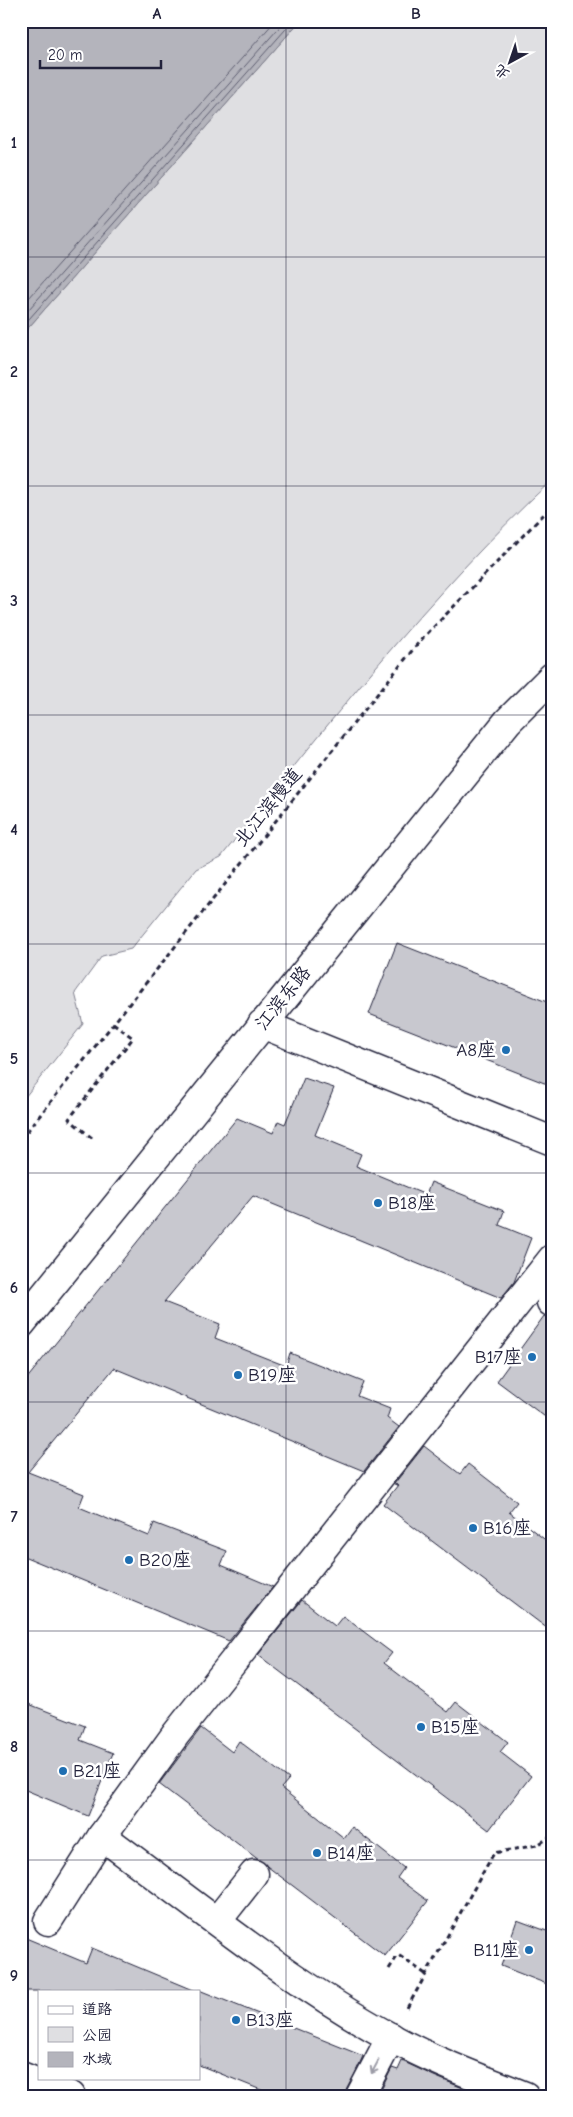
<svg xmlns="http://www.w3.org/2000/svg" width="573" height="2117" font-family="'Comic Neue','LXGW WenKai TC',sans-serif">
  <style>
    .green { fill: #dfdfe2; stroke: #80808e }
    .water { fill: #b4b4bc; stroke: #7a7a88 }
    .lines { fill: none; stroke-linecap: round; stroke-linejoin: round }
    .shore { stroke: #5c5c6f; stroke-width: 1 }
    .building { fill: #c8c8cf; stroke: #22223b }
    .minor-casing { stroke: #22223b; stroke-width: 31 }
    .major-casing { stroke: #22223b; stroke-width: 31 }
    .path { stroke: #22223b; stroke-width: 3; stroke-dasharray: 5 4; stroke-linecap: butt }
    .minor { stroke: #fff; stroke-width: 28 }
    .major { stroke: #fff; stroke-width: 28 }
    .oneway { stroke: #9c9ca7 }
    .grid { fill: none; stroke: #22223b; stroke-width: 1; stroke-opacity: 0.55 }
    .poi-dot { fill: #1f6fb2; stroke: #fff; stroke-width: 2 }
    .labels { text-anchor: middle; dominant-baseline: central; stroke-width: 5; stroke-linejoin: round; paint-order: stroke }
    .street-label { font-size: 19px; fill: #22223b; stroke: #fff }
    .poi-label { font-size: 19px; fill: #22223b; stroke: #fff; text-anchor: start }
    .neatline { fill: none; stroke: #22223b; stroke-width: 2 }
    .grid-label { font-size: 16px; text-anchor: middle; font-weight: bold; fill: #22223b }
  </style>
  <rect width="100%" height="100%" fill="#fff"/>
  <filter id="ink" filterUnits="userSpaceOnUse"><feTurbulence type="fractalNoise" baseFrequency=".02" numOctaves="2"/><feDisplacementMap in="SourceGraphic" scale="10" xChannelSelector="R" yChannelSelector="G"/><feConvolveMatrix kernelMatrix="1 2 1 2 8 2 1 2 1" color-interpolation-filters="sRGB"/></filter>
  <g filter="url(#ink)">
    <path class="green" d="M300 21H552V480C429 594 326 727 221 857L196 869 131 949 102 956 75 993 83 1024 21 1102V336Z"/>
    <path class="water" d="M21 21H300L21 336Z"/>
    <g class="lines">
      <g class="shore">
        <path d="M21 307 275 21"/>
        <path d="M21 318 285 21"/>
        <path d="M21 328 293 21"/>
      </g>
    </g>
    <g class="building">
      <path d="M397 943 552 1004V1086L369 1014Z"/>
      <path d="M304 1078 334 1088 315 1135 361 1154 356 1166 426 1195 431 1182 504 1211 499 1225 531 1238 514 1282 501 1298 253 1196 164 1302 220 1324 215 1338 286 1366 290 1353 363 1382 357 1396 390 1409 387 1418 399 1427 364 1471 114 1368 28 1472 84 1494 79 1507 149 1536 154 1523 227 1551 221 1565 273 1587 229 1641 21 1555V1386L237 1118 273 1133 278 1121 285 1124Z"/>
      <path d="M544 1316 552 1318V1422L497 1381Z"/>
      <path d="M424 1446 460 1474 468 1464 517 1502 509 1512 552 1545V1632L383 1504 398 1485 394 1484Z"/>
      <path d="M302 1600 335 1626 343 1616 392 1653 384 1663 448 1712 456 1702 508 1742 500 1752 531 1776 489 1830 258 1655Z"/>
      <path d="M21 1701 85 1726 80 1740 113 1753 88 1816 21 1788Z"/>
      <path d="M201 1728 232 1752 239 1741 289 1779 281 1788 344 1838 352 1827 404 1868 397 1878 428 1901 385 1956 159 1784Z"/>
      <path d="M517 1920 552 1933V1986L501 1966Z"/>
      <path d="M21 1936 86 1963 92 1948 195 1991H21Z"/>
      <path d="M199 1990 363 2056 345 2096H276L199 2065Z"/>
      <path d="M402 2061 434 2076 482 2096H378L392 2068 398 2070Z"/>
    </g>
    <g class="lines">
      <defs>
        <g id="minor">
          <path d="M262 1024 552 1141"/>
          <path d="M551 1302 552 1300"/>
          <path d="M102 1836C196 1905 288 1981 390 2037 433 2061 480 2078 525 2096"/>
          <path d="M48 1921 102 1836 176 1734 552 1259"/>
          <path d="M217 1921 254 1874"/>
          <path d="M360 2096 391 2037"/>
        </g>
        <g id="major">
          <path d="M21 1324 508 721 552 677"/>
          <path d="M21 2076 71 2096"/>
        </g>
      </defs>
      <use href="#minor" class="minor-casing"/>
      <use href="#major" class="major-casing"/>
      <g class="path">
        <path d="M92 1138 69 1119 133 1038 113 1023"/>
        <path d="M21 1139 419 642 552 506"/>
        <path d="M389 1969 398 1955 427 1975"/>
        <path d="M407 2008 494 1853 537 1845 552 1836"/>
      </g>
      <use href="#minor" class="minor"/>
      <use href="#major" class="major"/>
    </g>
    <defs><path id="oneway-shaft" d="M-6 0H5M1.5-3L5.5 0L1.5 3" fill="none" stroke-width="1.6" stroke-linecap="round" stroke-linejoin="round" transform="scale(1.25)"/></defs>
    <use class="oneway" href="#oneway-shaft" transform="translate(375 2067) rotate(118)"/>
  </g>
  <path class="grid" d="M286 21V2096M21 257H552M21 486H552M21 715H552M21 944H552M21 1173H552M21 1402H552M21 1631H552M21 1860H552"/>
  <g class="poi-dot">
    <circle cx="506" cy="1050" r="5"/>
    <circle cx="378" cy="1203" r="5"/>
    <circle cx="532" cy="1357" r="5"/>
    <circle cx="238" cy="1375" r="5"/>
    <circle cx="473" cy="1528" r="5"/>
    <circle cx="129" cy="1560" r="5"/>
    <circle cx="421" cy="1727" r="5"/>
    <circle cx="63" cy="1771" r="5"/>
    <circle cx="317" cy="1853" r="5"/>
    <circle cx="529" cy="1950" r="5"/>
    <circle cx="236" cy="2020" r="5"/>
  </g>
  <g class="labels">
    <g class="street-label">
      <text transform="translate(268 807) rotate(-51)">北江滨慢道</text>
      <text transform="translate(283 998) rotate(-51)">江滨东路</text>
    </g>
    <g class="poi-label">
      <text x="496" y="1050" text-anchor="end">A8座</text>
      <text x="388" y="1203">B18座</text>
      <text x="522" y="1357" text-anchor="end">B17座</text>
      <text x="248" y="1375">B19座</text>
      <text x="483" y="1528">B16座</text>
      <text x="139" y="1560">B20座</text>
      <text x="431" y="1727">B15座</text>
      <text x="73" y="1771">B21座</text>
      <text x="327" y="1853">B14座</text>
      <text x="519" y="1950" text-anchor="end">B11座</text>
      <text x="246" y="2020">B13座</text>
    </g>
  </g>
  <rect width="573" height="2117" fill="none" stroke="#fff" stroke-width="55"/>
  <rect x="38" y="1990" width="162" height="90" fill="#ffffff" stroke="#a7a7b1"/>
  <rect x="48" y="2006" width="25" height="8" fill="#ffffff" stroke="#a7a7b1"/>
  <text x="82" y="2014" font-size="15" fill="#22223b">道路</text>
  <rect x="48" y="2027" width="25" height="15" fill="#dfdfe2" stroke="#a7a7b1"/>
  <text x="82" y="2040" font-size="15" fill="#22223b">公园</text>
  <rect x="48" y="2052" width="25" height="15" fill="#b4b4bc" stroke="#a7a7b1"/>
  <text x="82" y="2064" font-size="15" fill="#22223b">水域</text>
  <g transform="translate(510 62) rotate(220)" stroke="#ffffff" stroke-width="4" paint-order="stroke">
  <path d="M0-4L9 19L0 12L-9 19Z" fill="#22223b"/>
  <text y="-8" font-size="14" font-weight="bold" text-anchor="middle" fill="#22223b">北</text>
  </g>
  <path d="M40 60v8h121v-8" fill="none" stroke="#22223b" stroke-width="2.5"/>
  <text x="48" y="60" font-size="15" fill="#22223b" stroke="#ffffff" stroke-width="4" paint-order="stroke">20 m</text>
  <rect x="28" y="28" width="518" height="2062" class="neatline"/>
  <g class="grid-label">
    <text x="157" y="19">A</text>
    <text x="416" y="19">B</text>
    <text x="14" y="148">1</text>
    <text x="14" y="377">2</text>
    <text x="14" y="606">3</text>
    <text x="14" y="835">4</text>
    <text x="14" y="1064">5</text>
    <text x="14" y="1293">6</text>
    <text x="14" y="1522">7</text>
    <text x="14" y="1752">8</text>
    <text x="14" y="1981">9</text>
  </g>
</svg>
